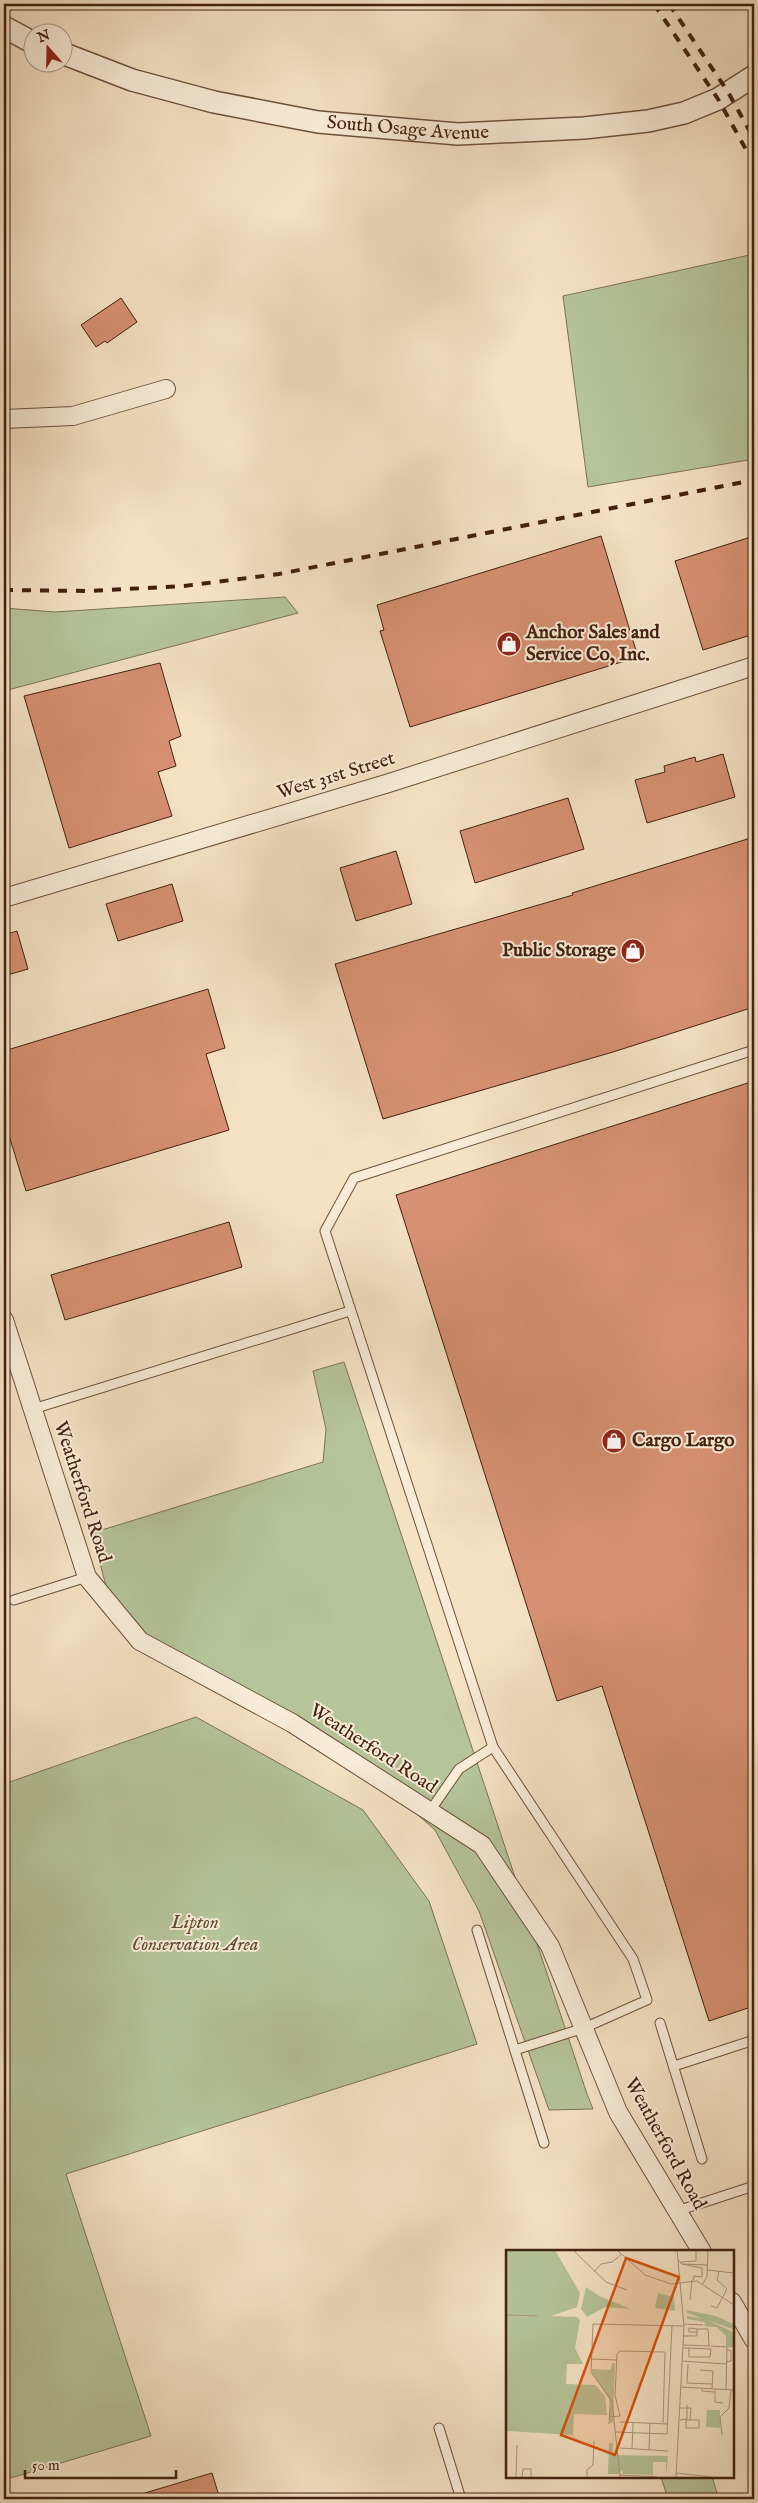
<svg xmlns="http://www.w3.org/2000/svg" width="758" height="2503" font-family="'IM FELL English',serif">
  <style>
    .green { fill: #b5c499; stroke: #7c7254 }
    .building { fill: #d69073; stroke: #42210f }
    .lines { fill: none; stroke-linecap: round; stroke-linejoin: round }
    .service-casing { stroke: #6e513c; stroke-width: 11 }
    .minor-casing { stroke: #6e513c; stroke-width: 20 }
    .tertiary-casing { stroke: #6e513c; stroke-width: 24 }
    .service { stroke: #f8ecd8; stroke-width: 9 }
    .minor { stroke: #f8ecd8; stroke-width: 18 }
    .tertiary { stroke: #f8ecd8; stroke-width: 21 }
    .rail { stroke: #42210f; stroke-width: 4; stroke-dasharray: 9 9; stroke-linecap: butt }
    .labels { text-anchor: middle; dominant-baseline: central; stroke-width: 4; stroke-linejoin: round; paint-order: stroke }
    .street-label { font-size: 19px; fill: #42210f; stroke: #f8ecd8 }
    .poi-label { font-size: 19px; font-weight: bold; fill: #42210f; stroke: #f8ecd8; text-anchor: start }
    .park-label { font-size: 19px; font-style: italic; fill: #5f4a32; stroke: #f8ecd8 }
    .inset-road { fill: none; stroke: #ad957b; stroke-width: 1 }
    .view { fill: #d7530c; fill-opacity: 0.15; stroke: #d7530c; stroke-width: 2.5 }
    .inset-edge { fill: none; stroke: #42210f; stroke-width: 2.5 }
  </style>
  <rect width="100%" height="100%" fill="#f4e2c3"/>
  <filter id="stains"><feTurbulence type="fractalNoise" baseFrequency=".004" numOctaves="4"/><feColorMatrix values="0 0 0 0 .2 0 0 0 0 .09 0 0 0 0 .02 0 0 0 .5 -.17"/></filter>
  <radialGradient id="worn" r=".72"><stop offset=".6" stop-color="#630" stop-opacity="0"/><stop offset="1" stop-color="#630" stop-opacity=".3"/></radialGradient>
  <g class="green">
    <path d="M754 254V459L588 487 563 296Z"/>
    <path d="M285 597 298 613 4 691V608L55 612Z"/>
    <path d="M344 1362 587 2094 593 2109 549 2110 479 1911 435 1830 385 1786 132 1631 106 1586 92 1533 323 1462 326 1429 313 1371Z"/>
    <path d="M196 1717 363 1810 429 1901 477 2044 66 2174 151 2436 4 2480V1784Z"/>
    <path d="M661 2477H712L719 2499H668Z"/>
  </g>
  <g class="building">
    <path d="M121 298 137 322 107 343 105 341 96 347 81 325Z"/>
    <path d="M601 536 638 657 410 727 380 631 384 630 377 605Z"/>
    <path d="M754 536V634L703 650 675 561Z"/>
    <path d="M160 663 181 736 169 741 176 766 158 772 172 816 69 848 24 696Z"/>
    <path d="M723 754 735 797 647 823 635 780 665 772 664 766 695 757 696 762Z"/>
    <path d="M568 798 584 849 475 883 460 831Z"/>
    <path d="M754 837V1007L613 1052 383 1119 335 964 573 895 572 893Z"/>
    <path d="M396 851 412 904 356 921 340 868Z"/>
    <path d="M172 884 183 921 118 941 106 904Z"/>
    <path d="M17 931 28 969 4 976V935Z"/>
    <path d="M208 989 225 1048 206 1054 229 1130 26 1191 4 1119V1051Z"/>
    <path d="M754 1081V2006L709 2021 602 1686 557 1701 396 1195Z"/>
    <path d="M229 1222 242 1267 65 1320 51 1275Z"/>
    <path d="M212 2473 220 2499H139L138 2495Z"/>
  </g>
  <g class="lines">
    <defs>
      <g id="service">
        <path d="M33 1409 350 1311"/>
        <path d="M14 1600 87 1577"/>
        <path d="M430 1811 459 1769 493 1747"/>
        <path d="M477 1930 544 2143"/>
        <path d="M660 2023 702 2159"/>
        <path d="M515 2050 584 2028 647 2000 633 1959 493 1747 325 1231 354 1178 754 1050"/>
        <path d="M674 2066 754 2040"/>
        <path d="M677 2211 754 2186"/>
        <path d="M439 2428 461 2499"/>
      </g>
      <g id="minor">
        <path d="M4 419 73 416 166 389"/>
        <path d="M4 898 389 783 754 666"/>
        <path d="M4 1320 87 1577 140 1641 292 1723 482 1845 550 1946 618 2112 702 2252"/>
        <path d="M732 2302 754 2340"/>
      </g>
      <g id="tertiary">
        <path d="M4 27 32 42"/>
        <path id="s1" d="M62 53 132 80 214 102 318 122 458 134 584 128 648 121 684 113 718 99 754 76"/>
      </g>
    </defs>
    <use href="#service" class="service-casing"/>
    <use href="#minor" class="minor-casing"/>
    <use href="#tertiary" class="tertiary-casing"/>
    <use href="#service" class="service"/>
    <use href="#minor" class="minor"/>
    <use href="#tertiary" class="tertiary"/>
    <g class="rail">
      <path d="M654 4 718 99 754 164"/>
      <path d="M669 4 728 92 754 139"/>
      <path d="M4 590 89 591 184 586 279 574 754 480"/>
    </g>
  </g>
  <defs>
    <symbol id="shop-disc" viewBox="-11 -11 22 22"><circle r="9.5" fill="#8f2418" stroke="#f8ecd8"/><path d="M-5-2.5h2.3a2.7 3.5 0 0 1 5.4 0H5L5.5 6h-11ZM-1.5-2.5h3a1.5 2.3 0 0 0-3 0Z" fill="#fff"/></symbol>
  </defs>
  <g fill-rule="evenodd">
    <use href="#shop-disc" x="495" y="630" width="28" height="28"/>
    <use href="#shop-disc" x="619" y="937" width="28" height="28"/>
    <use href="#shop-disc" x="600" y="1427" width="28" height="28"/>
  </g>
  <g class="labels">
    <g class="street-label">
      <text stroke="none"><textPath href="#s1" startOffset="356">South Osage Avenue</textPath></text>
      <text transform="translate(336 776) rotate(-17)">West 31st Street</text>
      <text transform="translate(82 1492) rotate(72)">Weatherford Road</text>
      <text transform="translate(373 1749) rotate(33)">Weatherford Road</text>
      <text transform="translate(665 2144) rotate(61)">Weatherford Road</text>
    </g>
    <g class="poi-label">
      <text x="526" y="633">Anchor Sales and<tspan x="526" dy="22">Service Co, Inc.</tspan></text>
      <text x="616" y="951" text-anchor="end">Public Storage</text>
      <text x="632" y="1441">Cargo Largo</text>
    </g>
    <g class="park-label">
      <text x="195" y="1923">Lipton<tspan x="195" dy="22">Conservation Area</tspan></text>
    </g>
  </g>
  <g transform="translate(506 2250)">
    <rect width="228" height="228" fill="#f4e2c3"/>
    <path d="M0 0H49L74 43 71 57 45 66 71 67 74 70 69 98 77 114H61L60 134 89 135 99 146 101 165 68 164 67 185 0 181ZM80 37 93 46 125 59 99 57 81 67 75 59ZM152 43 168 47 169 61 149 58ZM180 60 210 66 227 74V79L181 63ZM181 66 199 69 227 82V97H220V86L211 77 198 76 199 72 181 69ZM106 113H109L107 173 104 172 103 149 86 123V119L105 120ZM201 160H214V178L200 177ZM103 193H107L106 205 162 206 160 227V212H147V225L117 224 116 220 112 224H102Z" fill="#b5c499"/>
    <path class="inset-road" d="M67 0 100 32 121 40M111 0 139 25 165 34 191 31 228 55M172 10 176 14 201 15M174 12 190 11V0M176 14 196 18V27L188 26 187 30M201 20 228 23M88 22 95 14 106 12 115 5M196 35 201 27 202 0M184 50 186 30M205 56 211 58 221 39 211 30 213 21M0 65 31 66M178 74 197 75M191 82H183V78L191 79M178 86H191V79H202L203 96M177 95 204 96M205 96 221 97 220 139M177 98H183L205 99 204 107H183V98M85 109 111 110M176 111 220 114M220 112 225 111V101L221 100M182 114 181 133 206 134M194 120 207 121 206 139M175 137 228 140M196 138V141L208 142M209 139V152L217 153M174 158H185L184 170M103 167 114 166 109 145 111 104 114 101 159 102 157 173M174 170 181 169V155M180 170H193V178H180ZM114 172 161 174M103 174 104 157M110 182 161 184 166 75M216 185 214 167 223 158 225 140M114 198 162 201M126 199 127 173M143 200 144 173M171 223 205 227M114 225 151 227M10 227 11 195M16 227 17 219H25V227M81 227V220L87 215 88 191M114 227 106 151 85 122 87 74 178 76M170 227 178 76 171 0"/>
    <path class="view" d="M120 8 173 27 109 205 55 185Z"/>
    <rect width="228" height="228" class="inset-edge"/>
  </g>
  <rect width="758" height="2503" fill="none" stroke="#f4e2c3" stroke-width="20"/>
  <rect x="5" y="5" width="748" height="2493" fill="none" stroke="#42210f" stroke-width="2.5"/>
  <rect x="10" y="10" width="738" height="2483" fill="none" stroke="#42210f"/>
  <g transform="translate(48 48) rotate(340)"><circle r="24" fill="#f8ecd8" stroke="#af9b88"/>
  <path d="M0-4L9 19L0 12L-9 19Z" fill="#8f2418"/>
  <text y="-8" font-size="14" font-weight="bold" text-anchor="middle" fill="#42210f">N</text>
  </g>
  <path d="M25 2470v8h151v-8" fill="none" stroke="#42210f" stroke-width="2.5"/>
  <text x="32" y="2470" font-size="15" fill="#42210f" stroke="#f8ecd8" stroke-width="4" paint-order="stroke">50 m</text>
  <rect width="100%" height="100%" filter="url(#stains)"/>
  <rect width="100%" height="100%" fill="url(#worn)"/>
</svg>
